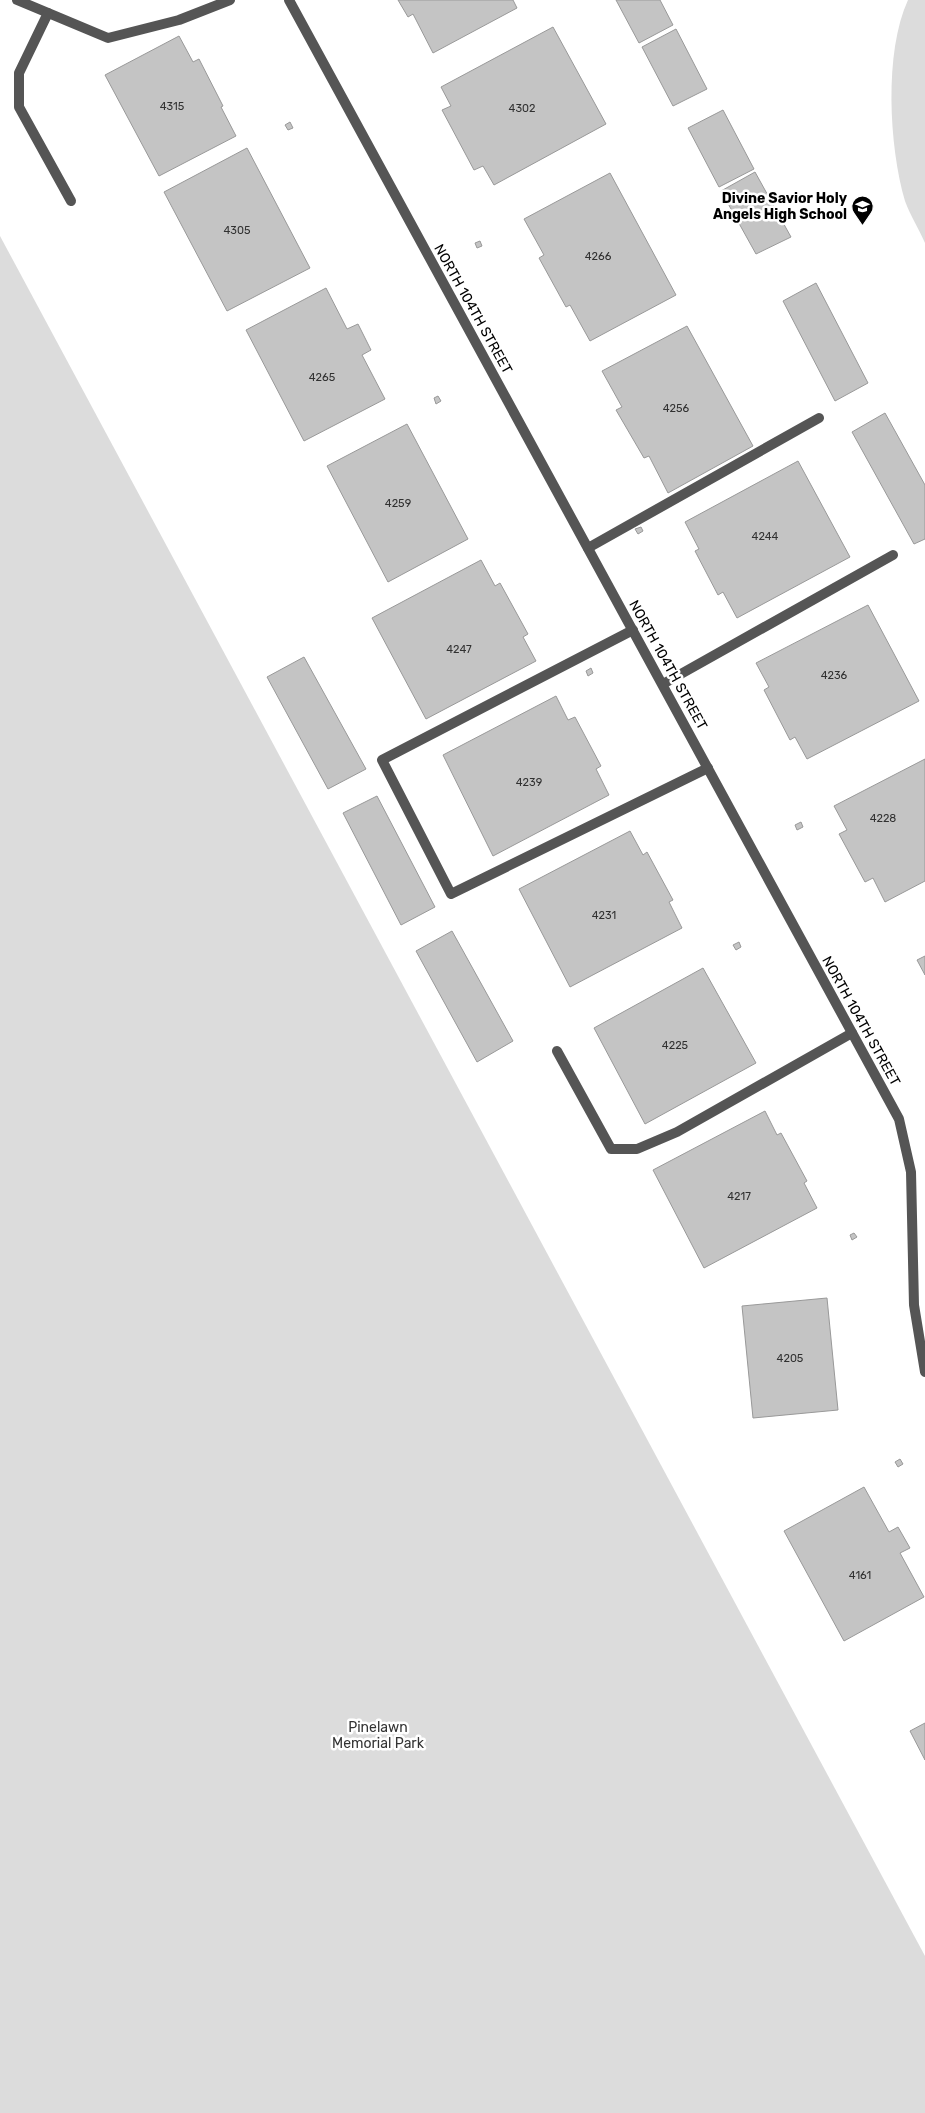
<svg xmlns="http://www.w3.org/2000/svg" width="925" height="2113" font-family="Rubik,sans-serif">
  <style>
    .green { fill: #dcdcdc }
    .building { fill: #c4c4c4; stroke: #999 }
    .lines { fill: none; stroke-linecap: round; stroke-linejoin: round }
    .lane { stroke: #555; stroke-width: 10 }
    .street { stroke: #555; stroke-width: 10 }
    .labels { text-anchor: middle; dominant-baseline: central; stroke-width: 5; stroke-linejoin: round; paint-order: stroke }
    .number-label { font-size: 11px; fill: #313131 }
    .poi-label { font-size: 14px; font-weight: bold; fill: #000; stroke: #fff; text-anchor: end }
    .street-label { font-size: 14px; fill: #000; stroke: #fff }
    .park-label { font-size: 14px; fill: #333; stroke: #fff }
  </style>
  <rect width="100%" height="100%" fill="#fff"/>
  <g class="green">
    <path d="M908 0H925V243C919 229 910 215 905 201 889 146 884 52 908 0Z"/>
    <path d="M0 236 925 1956V2113H0Z"/>
  </g>
  <g class="building">
    <path d="M398 0H513L517 8 433 53 413 14 408 17Z"/>
    <path d="M616 0H660L673 25 639 43Z"/>
    <path d="M553 27 606 124 494 185 483 166 474 170 442 110 451 106 441 87Z"/>
    <path d="M676 29 707 89 673 106 642 47Z"/>
    <path d="M179 36 193 62 199 59 223 106 221 107 236 136 159 176 105 75Z"/>
    <path d="M723 110 754 169 719 187 688 128Z"/>
    <path d="M290 122 293 128 288 130 285 125Z"/>
    <path d="M247 148 310 268 227 311 164 192Z"/>
    <path d="M755 172 791 237 756 254 721 191Z"/>
    <path d="M610 173 676 295 590 341 570 305 566 307 539 258 544 255 524 219Z"/>
    <path d="M480 241 482 246 477 248 475 243Z"/>
    <path d="M816 283 868 383 835 401 783 301Z"/>
    <path d="M326 288 347 329 358 324 371 350 362 355 385 399 304 441 246 330Z"/>
    <path d="M687 326 753 446 668 493 649 456 644 458 616 410 622 407 602 371Z"/>
    <path d="M438 396 441 401 436 404 434 398Z"/>
    <path d="M885 413 925 485V539L914 544 852 432Z"/>
    <path d="M407 424 468 539 388 582 327 466Z"/>
    <path d="M798 461 850 557 737 618 723 592 718 595 695 551 699 549 685 522Z"/>
    <path d="M641 527 643 531 638 534 635 529Z"/>
    <path d="M481 560 495 586 500 583 528 634 523 637 536 661 426 719 372 618Z"/>
    <path d="M868 605 919 701 807 759 795 737 790 740 764 690 769 687 756 663Z"/>
    <path d="M304 657 366 769 328 789 267 677Z"/>
    <path d="M591 668 593 673 588 676 586 671Z"/>
    <path d="M556 696 568 720 575 717 601 766 596 769 609 795 493 856 443 755Z"/>
    <path d="M925 759V881L885 902 873 878 865 882 839 834 847 830 834 806Z"/>
    <path d="M377 796 435 907 401 925 343 813Z"/>
    <path d="M801 822 803 827 797 830 795 825Z"/>
    <path d="M630 831 643 855 647 852 673 900 669 902 682 928 570 987 519 889Z"/>
    <path d="M452 931 513 1041 477 1062 416 951Z"/>
    <path d="M739 942 741 947 736 950 733 945Z"/>
    <path d="M925 956V975L917 960Z"/>
    <path d="M703 968 756 1063 645 1124 594 1028Z"/>
    <path d="M765 1111 777 1135 781 1133 807 1181 804 1183 817 1208 704 1268 653 1170Z"/>
    <path d="M854 1233 857 1237 852 1240 850 1235Z"/>
    <path d="M827 1298 838 1410 753 1418 742 1306Z"/>
    <path d="M900 1459 903 1464 898 1467 895 1462Z"/>
    <path d="M864 1487 889 1532 898 1527 910 1548 900 1553 924 1597 844 1641 784 1531Z"/>
    <path d="M925 1723V1760L910 1731Z"/>
  </g>
  <g class="lines">
    <g class="lane">
      <path d="M17 0 108 38 179 20 230 0"/>
      <path d="M48 13 19 73V107L71 201"/>
      <path d="M588 548 819 418"/>
      <path d="M633 630 382 760 451 894 708 768"/>
      <path d="M663 684 893 555"/>
      <path d="M557 1051 611 1149H637L677 1132 852 1033"/>
    </g>
    <path class="street" d="M289 0 899 1119 911 1172 914 1305 925 1372"/>
  </g>
  <defs>
    <symbol id="school-pin" viewBox="-11 -11 22 30"><path d="M0 17L-7.5 6A9.5 9.5 0 1 1 7.5 6Z" fill="#000" stroke="#fff"/><path d="M0-5L7-2L0 1L-7-2ZM-4 1L0 2.5L4 1V4Q0 6-4 4Z" fill="#fff"/></symbol>
  </defs>
  <g fill-rule="evenodd">
    <use href="#school-pin" x="850" y="194" width="25" height="34"/>
  </g>
  <g class="labels">
    <g class="number-label">
      <text x="172" y="106">4315</text>
      <text x="522" y="108">4302</text>
      <text x="237" y="230">4305</text>
      <text x="598" y="256">4266</text>
      <text x="322" y="377">4265</text>
      <text x="676" y="408">4256</text>
      <text x="398" y="503">4259</text>
      <text x="765" y="536">4244</text>
      <text x="459" y="649">4247</text>
      <text x="834" y="675">4236</text>
      <text x="529" y="782">4239</text>
      <text x="883" y="818">4228</text>
      <text x="604" y="915">4231</text>
      <text x="675" y="1045">4225</text>
      <text x="739" y="1196">4217</text>
      <text x="790" y="1358">4205</text>
      <text x="860" y="1575">4161</text>
    </g>
    <g class="poi-label">
      <text x="847" y="198">Divine Savior Holy<tspan x="847" dy="16">Angels High School</tspan></text>
    </g>
    <g class="street-label">
      <text transform="translate(473 309) rotate(61)">NORTH 104TH STREET</text>
      <text transform="translate(668 665) rotate(61)">NORTH 104TH STREET</text>
      <text transform="translate(861 1021) rotate(61)">NORTH 104TH STREET</text>
    </g>
    <g class="park-label">
      <text x="378" y="1727">Pinelawn<tspan x="378" dy="16">Memorial Park</tspan></text>
    </g>
  </g>
</svg>
